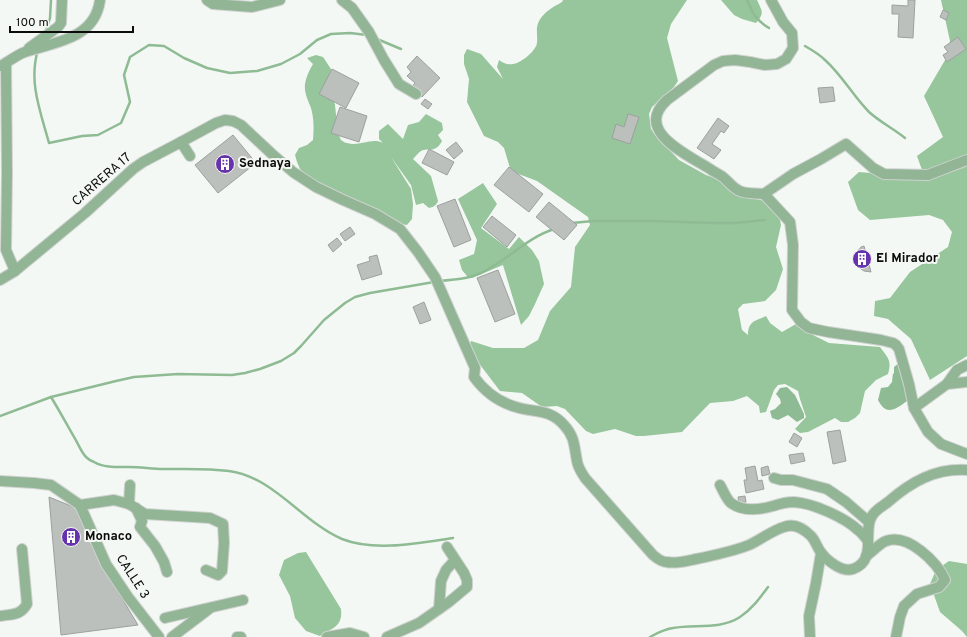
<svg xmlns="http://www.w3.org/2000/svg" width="967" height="637" font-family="Overpass,sans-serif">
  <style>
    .forest { fill: #97c59c }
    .water { fill: #8ebb93 }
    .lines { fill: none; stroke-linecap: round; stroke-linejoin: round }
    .stream { stroke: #8ebb93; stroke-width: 2.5 }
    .building { fill: #bcc0bc; stroke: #9da19e }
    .minor-casing { stroke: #cfd2cf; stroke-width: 12 }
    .minor { stroke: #91b595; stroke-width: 10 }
    .labels { text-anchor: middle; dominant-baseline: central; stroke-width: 4; stroke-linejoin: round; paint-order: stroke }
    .poi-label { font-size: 13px; font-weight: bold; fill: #0b0c0b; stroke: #f4f8f4; text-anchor: start }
    .street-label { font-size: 13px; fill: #0b0c0b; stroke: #f4f8f4 }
  </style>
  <rect width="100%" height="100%" fill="#f4f8f4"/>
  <g class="forest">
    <path d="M563 0H687L671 24 667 38 678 81 674 87 652 107 649 114 651 129 655 135 679 160 706 175 720 180 737 195 761 200 778 210 781 225 776 247 783 269 776 290 765 301 743 304 738 309 742 330 748 335C748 321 755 321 766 316L770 323 782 332 796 324 815 336 829 343 880 347C888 358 892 360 888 374L876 380 865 391 860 413 855 418 848 422H841L835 418 808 432 800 433 795 429 806 417 800 399 798 391 785 384 778 385 774 390 766 412 760 413 759 406 747 396 733 401 710 403 682 432 644 436H636L615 429 593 434 586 431 565 409 557 406 542 407 522 393 500 391 468 349 471 341 493 348H524L538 340 550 311 571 287 575 247 590 225 588 217 537 181 516 173 510 168 504 148 498 142 484 136 467 102 469 79 464 64V55L467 49 481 54 503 79 497 67 499 60C503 63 507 65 513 64 521 63 536 51 537 43 538 35 535 29 539 21 544 12 553 7 562 2Z"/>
    <path d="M721 0H757C762 11 765 13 756 23L742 19 734 15Z"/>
    <path d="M941 0H967V356L930 380 911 339 888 319 874 316 875 301 890 298 910 272 948 247 952 232 943 220 929 215 870 220 858 210 848 182 859 172 906 176 922 170 917 156 943 137 924 96 948 55 950 41Z"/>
    <path d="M316 55 323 57 331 69 330 84 335 105 338 133 341 140C343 141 345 143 347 143 359 147 372 137 383 143L379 139V131L388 124 403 139 408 125 419 122 426 114 442 123 443 130 438 135 442 141C435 154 429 147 421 151 418 153 415 157 413 159L431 176 438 201C436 206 433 207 429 208L423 203 416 205 411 185 391 157 411 189 413 204 412 219 407 225 378 220 310 180 300 169 297 162 295 155 299 148 307 145 313 140C314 129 314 119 311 108 308 100 304 93 305 84 306 77 309 71 313 64L307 58Z"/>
    <path d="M483 183 497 204 481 228 509 249 519 237 532 250 539 261 544 284 535 304 529 316 521 325 503 265 472 278 467 276 462 270 459 260 474 254 477 240 458 199Z"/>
    <path d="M306 552 341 609C343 626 333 628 320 636L306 631 295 618 290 596 279 575 284 560 298 553Z"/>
    <path d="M949 561 967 564V637L962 631 940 612 930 584 936 570Z"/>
  </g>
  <g class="water">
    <path d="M900 362 907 391V401C895 410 886 416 878 400L881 388 888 387 892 382 893 373 894 374V367Z"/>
    <path d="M787 387 795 395 804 414V418L797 422 788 415 778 420 772 418 770 411 775 409 781 403 780 399 776 394 780 388Z"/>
  </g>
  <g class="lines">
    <g class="stream">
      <path d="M747 0C753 14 756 20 769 28"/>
      <path d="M46 31 50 18 51 0"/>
      <path d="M377 39 401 49"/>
      <path d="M805 46C812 50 819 54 825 60 842 75 853 96 869 112 880 122 894 129 905 138"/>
      <path d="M38 50C28 82 41 113 49 143L82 136 98 135 121 123 130 102 124 75 130 57 149 45 164 46 184 58 207 68 230 73 257 71 281 64 300 54 317 40 331 34 350 33 367 35"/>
      <path d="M572 223 593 221H653L713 223H736L765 220"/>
      <path d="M439 281C453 280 468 279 481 273 507 261 526 238 554 229"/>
      <path d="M51 397 116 381 134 377 178 374 232 375 245 373 260 369 281 361 294 353 301 346 324 320 345 303 355 297 370 293 434 282"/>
      <path d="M0 416 51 397C59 410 66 423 74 437 78 443 81 452 86 457 88 459 91 461 94 462 104 468 118 467 129 467 141 467 152 469 163 469 185 469 207 468 229 471 274 477 302 522 342 539 375 552 419 543 453 538"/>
      <path d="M650 637C657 633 665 629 673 628 695 624 720 630 740 617 752 609 760 598 768 587"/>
    </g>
  </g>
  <g class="building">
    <path d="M908 0H915L913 38 898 37 899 14H892V5L908 6Z"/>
    <path d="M943 10 949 13 946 20 940 17Z"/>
    <path d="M958 37 966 49 947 62 943 55 948 52 944 47Z"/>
    <path d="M417 56 440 78 422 97 412 87 415 83 407 76 411 72 407 67Z"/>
    <path d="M332 69 359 83 346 108 319 94Z"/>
    <path d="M833 87 835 101 820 103 818 88Z"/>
    <path d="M425 99 432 104 428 109 421 104Z"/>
    <path d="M340 107 367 116 359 142 331 133Z"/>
    <path d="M628 114 639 117 630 144 612 138 616 124 624 127Z"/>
    <path d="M718 118 729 126 724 133 721 131 712 144 721 150 714 159 697 148Z"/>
    <path d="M233 135 256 163 218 193 195 165Z"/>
    <path d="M456 142 463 151 454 159 446 150Z"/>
    <path d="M429 149 454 162 447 175 422 163Z"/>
    <path d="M509 167 543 194 529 212 494 185Z"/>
    <path d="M455 199 471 240 454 247 437 206Z"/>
    <path d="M549 202 577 225 564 240 536 217Z"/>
    <path d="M492 216 516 235 507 247 483 227Z"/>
    <path d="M350 227 355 234 345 241 340 234Z"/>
    <path d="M337 238 342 244 333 252 328 245Z"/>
    <path d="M864 246 871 272 864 271 861 269 859 267 856 261V253L861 247Z"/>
    <path d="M377 255 382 274 362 280 357 265 370 261 369 257Z"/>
    <path d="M498 270 515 314 495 322 477 278Z"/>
    <path d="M424 302 431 320 420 324 413 307Z"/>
    <path d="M840 430 846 461 833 464 827 432Z"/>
    <path d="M794 433 802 438 797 447 789 442Z"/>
    <path d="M803 453 805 461 791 464 789 455Z"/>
    <path d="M755 466 758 481 762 480 764 489 746 493 744 480H747L745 468Z"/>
    <path d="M768 466 770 474 762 476 761 468Z"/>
    <path d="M745 496 746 502 739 503 738 497Z"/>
    <path d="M49 497 76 508 103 567 138 625 61 635Z"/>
  </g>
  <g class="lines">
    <defs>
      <g id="minor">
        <path d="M207 0 213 4 252 7 280 0"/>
        <path d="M342 0 352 8 369 32 384 60 399 84 416 94"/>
        <path d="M771 0 783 22 792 33 793 48 786 59 777 64 765 65 750 62 735 60 723 61 714 65 667 100C633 131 688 155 710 169 714 172 719 174 723 177 729 182 733 188 740 191 746 194 757 193 764 194L793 174 821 159 846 144 873 168 884 174 928 175 967 160"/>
        <path d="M29 48 58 27 61 23 62 0"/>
        <path d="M6 63 7 173 6 250 15 271"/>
        <path d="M1 66C9 61 17 55 25 52 55 42 95 39 100 0"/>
        <path d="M181 142 190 156"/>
        <path d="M764 194 790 222 793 245 792 310 801 322 809 328 828 332 881 340 893 343 896 345 899 349 909 384 914 408 928 432 941 444 959 451 967 454"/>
        <path d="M0 280 15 271 85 213 133 169 143 162 181 142 216 123 225 120 233 121 241 125 272 154 293 172 316 187 343 200 375 214 400 229 418 252 435 277 475 368 474 377C485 392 498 402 516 407 534 413 549 408 564 425 575 437 574 446 577 461 578 468 582 473 585 478L653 555C657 558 661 562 666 562 676 564 686 561 696 559 714 555 732 552 749 545 760 540 773 530 784 527 794 523 804 529 811 536 815 540 817 547 820 551 826 560 842 573 853 569 878 560 862 531 872 516 875 510 883 506 888 502 911 482 935 468 967 470"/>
        <path d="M947 384 967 382"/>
        <path d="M914 408 947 384 957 370 967 365"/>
        <path d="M774 478 781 480H793L827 489 846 502 869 522"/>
        <path d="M0 481 34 483 51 485 80 505 114 500 129 504 145 514 210 518 223 524 224 543 222 571 218 575 206 570"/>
        <path d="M720 485C723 490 726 499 731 503 743 512 759 510 773 506 779 504 787 502 794 502 812 503 844 517 858 530 862 533 865 537 868 541"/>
        <path d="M129 504 130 485"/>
        <path d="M80 505 106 564 128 597 159 637"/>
        <path d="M136 508 142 521 140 527 155 546 164 562 167 572"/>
        <path d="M866 556C872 552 880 543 886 541 908 533 937 562 945 580L939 587 917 594 904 606 900 617 896 637"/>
        <path d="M439 609 441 581 446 570 455 560"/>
        <path d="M0 616C12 614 20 616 27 604L22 549"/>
        <path d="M165 618 243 600"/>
        <path d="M172 637 209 609"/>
        <path d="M237 637H241"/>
        <path d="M327 637 350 633 364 637"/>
        <path d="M387 637 419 623 449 602 467 587V580L464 573 447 547"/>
        <path d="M810 637 809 616 816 583 821 553"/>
      </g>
    </defs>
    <use href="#minor" class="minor-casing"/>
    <use href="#minor" class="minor"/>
  </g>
  <defs>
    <symbol id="building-disc" viewBox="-11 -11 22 22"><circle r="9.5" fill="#6533ab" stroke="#f4f8f4"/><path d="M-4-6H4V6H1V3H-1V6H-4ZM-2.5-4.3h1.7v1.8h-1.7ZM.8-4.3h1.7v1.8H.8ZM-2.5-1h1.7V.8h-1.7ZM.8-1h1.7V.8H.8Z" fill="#fff"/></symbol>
  </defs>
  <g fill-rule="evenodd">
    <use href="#building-disc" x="214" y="153" width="22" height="22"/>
    <use href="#building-disc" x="851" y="248" width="22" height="22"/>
    <use href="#building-disc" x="60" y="526" width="22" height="22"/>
  </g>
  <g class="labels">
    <g class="poi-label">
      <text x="239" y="164">Sednaya</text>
      <text x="876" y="259">El Mirador</text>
      <text x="85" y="537">Monaco</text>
    </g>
    <g class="street-label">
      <text transform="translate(102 180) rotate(-41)">CARRERA 17</text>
      <text transform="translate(132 577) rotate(57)">CALLE 3</text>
    </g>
  </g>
  <path d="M10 26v6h123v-6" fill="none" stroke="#0b0c0b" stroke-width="2"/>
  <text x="16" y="26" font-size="12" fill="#0b0c0b" stroke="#f4f8f4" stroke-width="3" paint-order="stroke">100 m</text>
</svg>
